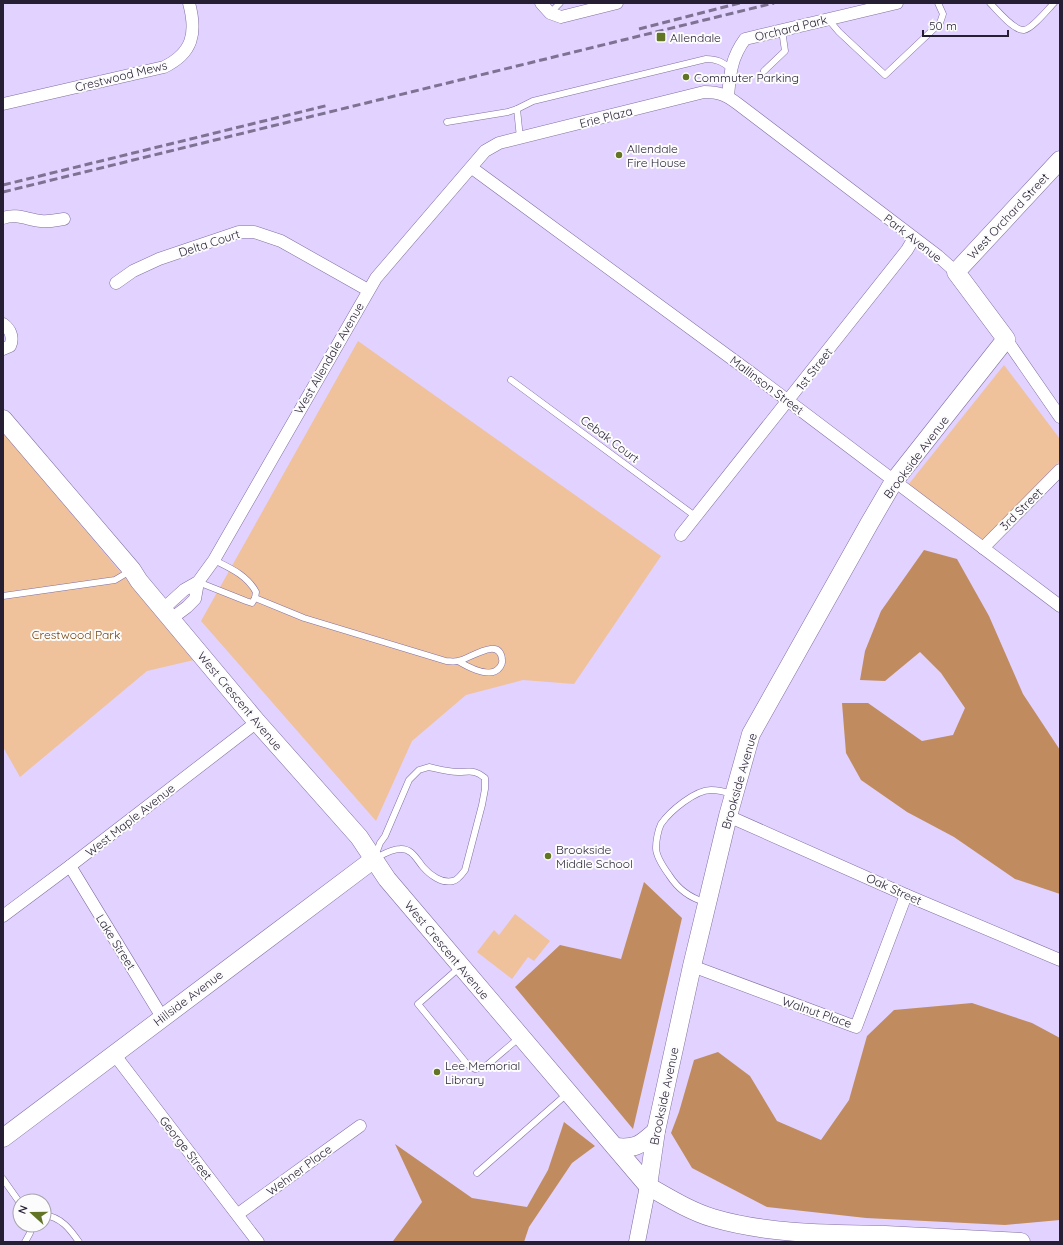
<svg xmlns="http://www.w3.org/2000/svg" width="1063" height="1245" font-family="Quicksand,sans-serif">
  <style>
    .green { fill: #efc29c }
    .forest { fill: #c08c5f }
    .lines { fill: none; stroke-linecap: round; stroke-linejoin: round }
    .service-casing { stroke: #826fa1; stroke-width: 7 }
    .minor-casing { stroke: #826fa1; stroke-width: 13 }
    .tertiary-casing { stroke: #826fa1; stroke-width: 17 }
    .secondary-casing { stroke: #826fa1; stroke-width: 19 }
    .service { stroke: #fff; stroke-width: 6 }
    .minor { stroke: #fff; stroke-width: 12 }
    .tertiary { stroke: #fff; stroke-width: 16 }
    .secondary { stroke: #fff; stroke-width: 18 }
    .rail { stroke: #7e7292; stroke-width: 3; stroke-dasharray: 8 4; stroke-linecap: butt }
    .poi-dot { fill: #627524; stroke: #fcfcfc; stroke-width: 1.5 }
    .labels { text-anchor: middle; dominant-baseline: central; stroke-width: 4; stroke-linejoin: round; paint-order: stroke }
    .street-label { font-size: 12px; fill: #261e32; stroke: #fcfcfc }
    .poi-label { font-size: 12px; fill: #261e32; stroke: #fcfcfc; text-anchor: start }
    .park-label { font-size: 12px; fill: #713f05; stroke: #fcfcfc }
  </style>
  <rect width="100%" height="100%" fill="#e2d2ff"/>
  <g class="green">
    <path d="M358 341 661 556 574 684 523 680 466 695 412 741 376 821 201 621Z"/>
    <path d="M1004 365 1060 439V461L984 541 908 485Z"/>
    <path d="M3 432 194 660 147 671 20 777 3 747Z"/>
    <path d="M515 914 550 941 534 961 528 957 512 979 477 952 494 930 499 935Z"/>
  </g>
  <g class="forest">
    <path d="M924 550 957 559 989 616 1023 694 1060 750V894L1015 879 954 837 907 812 861 780 846 753 842 703H868L922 741 953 735 965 708 941 673 920 652 885 681 860 680 865 651 881 611Z"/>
    <path d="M644 882 682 918 633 1129 515 987 560 945 621 959Z"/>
    <path d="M972 1003 1032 1023 1060 1038V1220L1005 1225 866 1218 767 1207 692 1168 671 1133 679 1112 694 1060 718 1052 750 1076 777 1121 821 1140 849 1100 867 1036 894 1010Z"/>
    <path d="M564 1122 595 1146 572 1163 529 1227 524 1242H394L393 1241 422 1202 395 1144 472 1198 527 1207 548 1170Z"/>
  </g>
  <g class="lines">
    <defs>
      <g id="service">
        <path d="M990 3C997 10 1014 31 1024 30 1032 29 1048 9 1054 3"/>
        <path d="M550 13 560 3"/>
        <path d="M828 19 839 32 885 75 940 23 943 14 938 3"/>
        <path d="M764 71 785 51 782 30"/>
        <path d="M517 109 520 138"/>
        <path d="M447 122 508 112 517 109 533 101 706 59C717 59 723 62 731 69"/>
        <path d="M511 380 695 516"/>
        <path d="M198 582 246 601 252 603 255 598 256 592C247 575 230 568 214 560"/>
        <path d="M3 596 115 580 130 571"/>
        <path d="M255 598 304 618 446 661C450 661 454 662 458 661 470 659 499 636 502 659 503 662 502 664 500 667 491 680 468 667 458 661"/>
        <path d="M429 767C438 769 449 772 458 772 470 772 474 769 485 778V789L482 805 465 870C462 874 458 880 453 881 442 884 430 875 423 867 417 860 412 848 400 849 391 849 382 855 374 859L380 843 385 836 409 780 419 770Z"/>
        <path d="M705 902C690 898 678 889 669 875 664 868 656 857 656 848 656 841 658 830 661 824 670 811 695 790 711 790 718 790 726 792 732 794"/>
        <path d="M460 967 418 1004 467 1064 475 1069 486 1066 520 1037"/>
        <path d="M477 1173 568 1093"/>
        <path d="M3 1179 20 1203"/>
        <path d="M44 1215C61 1217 70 1229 79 1242"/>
        <path d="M25 1242 30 1233V1225"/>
      </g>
      <g id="minor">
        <path d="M541 3 550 13 561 17 617 3"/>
        <path d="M728 96C730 74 731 58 745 39L897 3"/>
        <path d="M3 104 164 67C193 53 197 33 189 3"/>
        <path d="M472 168 754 375 1060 606"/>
        <path d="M3 218C17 213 28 220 41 221 49 222 57 220 64 219"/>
        <path d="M116 283 133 271 159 259 239 232H254L281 241 368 290"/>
        <path d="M3 324C10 329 14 337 10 346L3 349"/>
        <path d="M1006 339 1060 417"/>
        <path d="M681 535 907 250 914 238"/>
        <path d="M983 548 1060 470"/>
        <path d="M163 609 184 590 198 582 214 560 376 278 485 151 499 143 704 92C720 92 726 95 738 104L938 256 956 272"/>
        <path d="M171 619 187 607 195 599 198 582"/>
        <path d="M728 816 906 895 1060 960"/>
        <path d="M70 866 162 1017"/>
        <path d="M3 916 70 866 257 722"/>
        <path d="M692 966 856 1027 906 895"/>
        <path d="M114 1054 258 1242"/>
        <path d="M238 1214 360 1126"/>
      </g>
      <path id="tertiary" d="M637 1242 648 1186"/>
      <g id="secondary">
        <path d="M3 419 132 570 139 581 257 722 359 837 387 879 648 1186C669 1198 690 1211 713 1218 767 1234 829 1234 885 1235 930 1237 975 1240 1021 1242"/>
        <path d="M3 1138 374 859"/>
        <path d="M615 1147C637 1149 640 1145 656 1131"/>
        <path d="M648 1186 656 1131 692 966 728 816 751 734 869 524 894 481 1006 339 956 272 1060 160"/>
      </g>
    </defs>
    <use href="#service" class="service-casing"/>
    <use href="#minor" class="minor-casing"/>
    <use href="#tertiary" class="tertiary-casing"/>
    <use href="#secondary" class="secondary-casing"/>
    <use href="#service" class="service"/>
    <use href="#minor" class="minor"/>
    <use href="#tertiary" class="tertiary"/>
    <use href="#secondary" class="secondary"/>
    <g class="rail">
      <path d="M639 29 740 3"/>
      <path d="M3 185 329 105"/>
      <path d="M3 192 774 3"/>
    </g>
  </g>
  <g class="poi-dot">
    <rect x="656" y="32" width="10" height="10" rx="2"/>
    <circle cx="686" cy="77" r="4"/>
    <circle cx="619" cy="155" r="4"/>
    <circle cx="548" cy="856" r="4"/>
    <circle cx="437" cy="1072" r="4"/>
  </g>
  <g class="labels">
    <g class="street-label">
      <text transform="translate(791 28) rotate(-14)">Orchard Park</text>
      <text transform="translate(121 76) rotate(-14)">Crestwood Mews</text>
      <text transform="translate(606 117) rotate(-14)">Erie Plaza</text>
      <text transform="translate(1008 216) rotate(-47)">West Orchard Street</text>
      <text transform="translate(913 238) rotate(38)">Park Avenue</text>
      <text transform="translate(209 243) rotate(-18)">Delta Court</text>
      <text transform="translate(329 358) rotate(-60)">West Allendale Avenue</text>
      <text transform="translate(814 369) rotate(-52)">1st Street</text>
      <text transform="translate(767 385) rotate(37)">Mallinson Street</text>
      <text transform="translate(610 439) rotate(37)">Cebak Court</text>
      <text transform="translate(916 457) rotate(-53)">Brookside Avenue</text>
      <text transform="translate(1021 509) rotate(-45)">3rd Street</text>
      <text transform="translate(240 701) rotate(50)">West Crescent Avenue</text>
      <text transform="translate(739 781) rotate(-74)">Brookside Avenue</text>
      <text transform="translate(130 820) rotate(-38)">West Maple Avenue</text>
      <text transform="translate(894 889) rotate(24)">Oak Street</text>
      <text transform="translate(116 942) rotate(58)">Lake Street</text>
      <text transform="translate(447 950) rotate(50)">West Crescent Avenue</text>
      <text transform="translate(188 998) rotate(-37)">Hillside Avenue</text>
      <text transform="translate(817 1012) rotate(19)">Walnut Place</text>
      <text transform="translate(664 1096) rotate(-78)">Brookside Avenue</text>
      <text transform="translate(186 1148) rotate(52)">George Street</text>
      <text transform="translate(299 1170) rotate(-36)">Wehner Place</text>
    </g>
    <g class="poi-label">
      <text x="670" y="37">Allendale</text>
      <text x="694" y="77">Commuter Parking</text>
      <text x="627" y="148">Allendale<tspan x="627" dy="14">Fire House</tspan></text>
      <text x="556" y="849">Brookside<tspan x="556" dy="14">Middle School</tspan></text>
      <text x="445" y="1065">Lee Memorial<tspan x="445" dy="14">Library</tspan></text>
    </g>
    <g class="park-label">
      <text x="76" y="634">Crestwood Park</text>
    </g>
  </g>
  <rect width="1063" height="1245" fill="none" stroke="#261e32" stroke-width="8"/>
  <g transform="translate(32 1213) rotate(291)"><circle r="19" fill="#fcfcfc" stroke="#a6a3ab"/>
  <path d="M0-3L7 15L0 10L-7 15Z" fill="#627524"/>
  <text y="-6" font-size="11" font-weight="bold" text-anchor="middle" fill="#261e32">N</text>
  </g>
  <path d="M923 30v6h85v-6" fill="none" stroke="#261e32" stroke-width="2"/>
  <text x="929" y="30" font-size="12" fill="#261e32" stroke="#fcfcfc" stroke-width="3" paint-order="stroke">50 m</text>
</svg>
